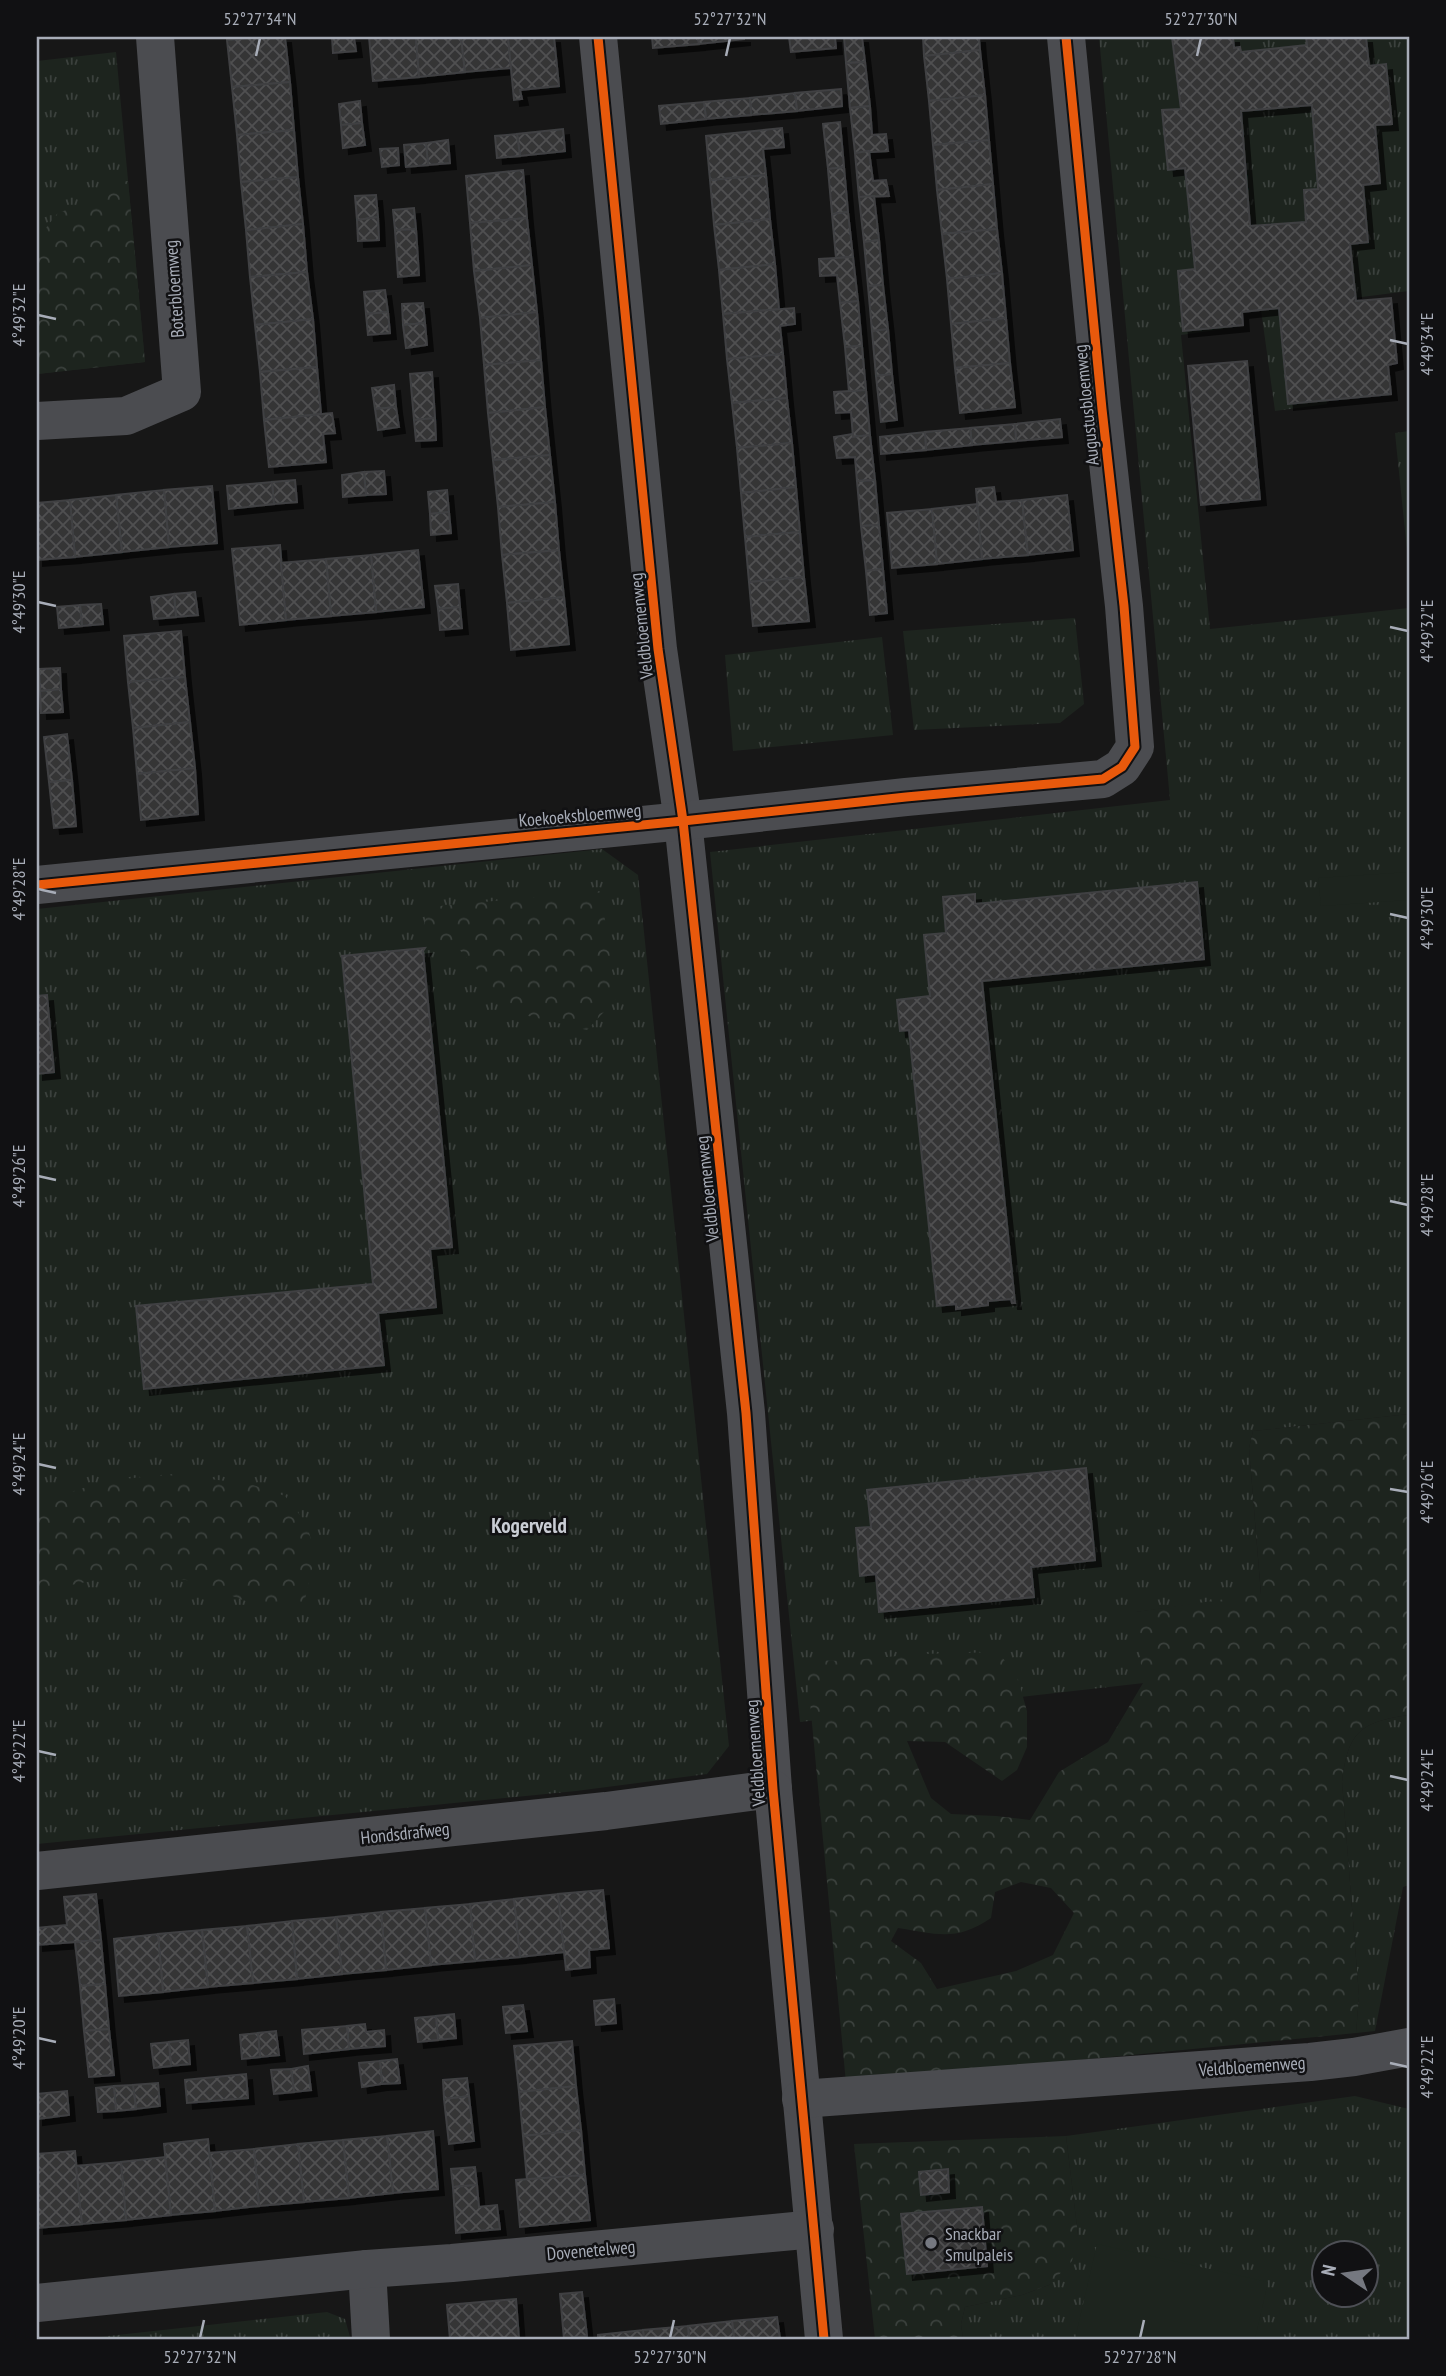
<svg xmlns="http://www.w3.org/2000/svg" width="1446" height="2376" font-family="'PT Sans Narrow',sans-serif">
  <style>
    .grass { fill: url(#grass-tufts); fill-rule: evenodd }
    .forest { fill: url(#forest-crowns); fill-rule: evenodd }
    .pitch { fill: #1d241e }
    .building { fill: url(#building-cross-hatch); stroke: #3f4043; stroke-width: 2; fill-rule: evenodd; filter: url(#shadow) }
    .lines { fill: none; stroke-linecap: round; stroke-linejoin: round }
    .street { stroke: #4b4c50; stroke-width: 38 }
    .cycleway-casing { stroke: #111113; stroke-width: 13 }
    .cycleway { stroke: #e8590c; stroke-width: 9 }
    .ticks { fill: none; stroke: #a8adb8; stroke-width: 2.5 }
    .poi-dot { fill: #757880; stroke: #111113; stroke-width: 2.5 }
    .labels { text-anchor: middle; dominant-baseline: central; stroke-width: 5; stroke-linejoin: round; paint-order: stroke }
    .street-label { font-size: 18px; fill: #a8adb8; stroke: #111113 }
    .poi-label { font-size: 18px; fill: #a8adb8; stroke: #111113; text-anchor: start }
    .quarter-label { font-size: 21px; font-weight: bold; fill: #c9ccd4; stroke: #111113 }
    .neatline { fill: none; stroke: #a8adb8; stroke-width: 2.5 }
    .ticks-label { font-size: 18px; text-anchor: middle; fill: #a8adb8 }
  </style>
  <defs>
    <pattern id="grass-tufts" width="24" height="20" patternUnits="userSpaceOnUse" patternTransform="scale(1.75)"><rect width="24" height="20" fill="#1d241e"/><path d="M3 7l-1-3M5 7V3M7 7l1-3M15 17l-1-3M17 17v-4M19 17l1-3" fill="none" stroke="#3b413d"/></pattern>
    <pattern id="forest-crowns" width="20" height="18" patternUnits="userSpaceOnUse" patternTransform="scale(1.75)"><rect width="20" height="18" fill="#1d241e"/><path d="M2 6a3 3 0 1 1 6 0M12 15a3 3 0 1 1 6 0" fill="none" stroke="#3b413d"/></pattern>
    <pattern id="building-cross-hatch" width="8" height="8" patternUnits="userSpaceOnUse" patternTransform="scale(1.75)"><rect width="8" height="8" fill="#353536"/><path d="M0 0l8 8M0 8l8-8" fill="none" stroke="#4f5051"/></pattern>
    <filter id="shadow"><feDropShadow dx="6" dy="6" stdDeviation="0" flood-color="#0009"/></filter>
  </defs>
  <rect width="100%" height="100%" fill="#171717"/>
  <g class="grass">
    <path d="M1099 37H1409V291L1314 303 1327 404 1275 411 1261 310 1235 313 1237 327 1181 335 1210 629 1409 608V1414L1253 1431 1249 1448 1261 1595 1136 1612 1144 1683 800 1722 710 852 1170 800Z"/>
    <path d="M116 52 145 362 37 374V61Z"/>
    <path d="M1409 431V570L1395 433Z"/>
    <path d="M1075 618 1084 704 1060 723 914 730 903 631Z"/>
    <path d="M882 637 893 735 733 751 725 655Z"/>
    <path d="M602 849 638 875 729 1746 707 1774 576 1791 37 1844V909Z"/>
    <path d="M1409 1715V1885L1403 1887 1375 2031 1356 2033 1359 1996 1342 1782C1348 1732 1360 1722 1409 1715Z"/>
    <path d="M1355 2096 1409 2109V2339H963L961 2324 965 2307 1022 2295 1049 2285 1078 2235 1066 2136ZM1324 2254H1366V2296H1324Z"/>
    <path d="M327 2312 345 2319 350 2337 326 2339H81Z"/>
  </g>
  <g class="forest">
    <path d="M128 181 145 362 37 374V239L57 214 83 202 117 182Z"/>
    <path d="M601 891 616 999 587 1030 516 1013 457 947 421 934 429 907Z"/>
    <path d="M1409 1414V1715C1360 1722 1348 1732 1342 1782L1359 1996 1356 2033 846 2083 806 1660 842 1661 920 1654 998 1652 1017 1676 1027 1711V1747L1017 1770 1002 1781 945 1742 907 1741 931 1798 951 1814 996 1816 1030 1820 1059 1772 1108 1742 1143 1683 1135 1612 1261 1594 1249 1448 1253 1431ZM1021 1882 1051 1888 1074 1913 1053 1955 1016 1971 937 1989 921 1963 891 1941 898 1928C937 1934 956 1942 991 1918L995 1892Z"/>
    <path d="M170 1474 250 1484 285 1496 307 1524 315 1556 304 1604 264 1608 193 1581 149 1575 105 1578 52 1589 37 1612V1503L105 1481Z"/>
    <path d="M1066 2136 1078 2235 1072 2261 1049 2285 1022 2295 965 2307 961 2324 963 2339H875L854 2144Z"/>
  </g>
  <g class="pitch">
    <path d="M1409 872V900L1321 906 1318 878Z"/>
    <path d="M1097 2244 1268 2282 1255 2339H1075Z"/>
  </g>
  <g class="building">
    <path d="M261 37H285L290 82 232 87 227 40Z"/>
    <path d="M332 37H354L356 51 333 53Z"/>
    <path d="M369 37H416L419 77 373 81Z"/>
    <path d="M416 37H461L465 72 419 77Z"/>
    <path d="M461 37H508L511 68 465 72Z"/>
    <path d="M508 37H554L559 86 520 90 522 99 514 100Z"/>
    <path d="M652 37H698L699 44 653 48Z"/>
    <path d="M698 37H744V39L699 44Z"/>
    <path d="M789 37H835L836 48 791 52Z"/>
    <path d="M844 37H862L865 62 846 63Z"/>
    <path d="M923 37H979L980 50 924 56Z"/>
    <path d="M1172 37H1233L1234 48 1240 47 1241 52 1307 45 1306 37H1366L1369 66 1386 64 1392 124 1375 125 1380 183 1363 185 1368 242 1350 244 1356 301 1391 298 1397 363 1388 365 1391 394 1288 404 1279 308 1242 312 1243 325 1183 331 1178 271 1195 269 1185 168 1168 170 1162 110 1181 109ZM1312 105 1318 189 1304 190 1306 222 1250 226 1241 111Z"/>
    <path d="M980 50 985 95 929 101 924 56Z"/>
    <path d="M865 62 870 106 850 108 846 63Z"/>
    <path d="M290 82 294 130 237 135 232 87Z"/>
    <path d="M841 89 842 106 797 111 795 93Z"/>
    <path d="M795 93 797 111 751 115 750 98Z"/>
    <path d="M985 95 989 140 933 145 929 101Z"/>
    <path d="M750 98 751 115 706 119 704 102Z"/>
    <path d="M360 101 362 123 341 125 339 104Z"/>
    <path d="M704 102 706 119 661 124 659 106Z"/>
    <path d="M870 106 872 135 886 134 888 151 855 153 850 108Z"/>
    <path d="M840 122 844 167 828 169 823 124Z"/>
    <path d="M362 123 365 145 343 148 341 125Z"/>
    <path d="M782 128 784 147 763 149 766 175 710 180 706 136Z"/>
    <path d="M563 129 565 151 520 156 517 134Z"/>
    <path d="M294 130 298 177 241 182 237 135Z"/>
    <path d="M517 134 520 156 497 158 495 136Z"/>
    <path d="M448 140 450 163 428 165 426 143Z"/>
    <path d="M989 140 993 184 937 190 933 145Z"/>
    <path d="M426 143 428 165 406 167 404 145Z"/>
    <path d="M398 148 399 165 382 167 380 149Z"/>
    <path d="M869 151 873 181 886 180 889 196 859 197 855 153Z"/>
    <path d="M844 167 848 212 832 214 828 169Z"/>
    <path d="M523 170 527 218 470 223 466 176Z"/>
    <path d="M766 175 770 219 714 225 710 180Z"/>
    <path d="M298 177 303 224 246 230 241 182Z"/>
    <path d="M993 184 997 229 942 234 937 190Z"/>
    <path d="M376 195 378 217 357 220 355 196Z"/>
    <path d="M874 196 879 240 864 242 859 197Z"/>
    <path d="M414 208 416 229 395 230 393 210Z"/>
    <path d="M848 212 853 257 836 258 832 214Z"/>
    <path d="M378 217 379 240 358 241 357 220Z"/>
    <path d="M527 218 532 265 474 271 470 223Z"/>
    <path d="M770 219 775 264 719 270 714 225Z"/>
    <path d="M303 224 307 272 250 277 246 230Z"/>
    <path d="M416 229 419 275 398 277 395 230Z"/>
    <path d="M997 229 1002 273 947 279 942 234Z"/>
    <path d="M879 240 883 285 868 286 864 242Z"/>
    <path d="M853 257 858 301 840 303 837 275 820 276 819 259Z"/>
    <path d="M775 264 779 309 723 314 719 270Z"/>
    <path d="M532 265 537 312 480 318 474 271Z"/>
    <path d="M307 272 313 319 255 325 250 277Z"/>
    <path d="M1002 273 1006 318 951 324 947 279Z"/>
    <path d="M883 285 888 329 872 331 868 286Z"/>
    <path d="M385 290 388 312 366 314 364 292Z"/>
    <path d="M858 301 862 346 845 347 840 303Z"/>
    <path d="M423 303 425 323 403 325 402 304Z"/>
    <path d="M794 308 795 324 780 326 783 354 727 359 723 314Z"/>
    <path d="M388 312 390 333 368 335 366 314Z"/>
    <path d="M537 312 541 360 484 365 480 318Z"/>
    <path d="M1006 318 1010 363 955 368 951 324Z"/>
    <path d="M313 319 317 367 260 372 255 325Z"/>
    <path d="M425 323 427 345 406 348 403 325Z"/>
    <path d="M888 329 892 374 876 376 872 331Z"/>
    <path d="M862 346 866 390 849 392 845 347Z"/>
    <path d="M783 354 787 398 732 403 727 359Z"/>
    <path d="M541 360 545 407 488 413 484 365Z"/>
    <path d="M1247 361 1260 499 1201 505 1188 366Z"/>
    <path d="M1010 363 1015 407 960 413 955 368Z"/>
    <path d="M317 367 321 414 264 420 260 372Z"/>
    <path d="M432 372 435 418 414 420 410 374Z"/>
    <path d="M892 374 897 420 881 422 876 376Z"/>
    <path d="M394 385 396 407 375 409 372 388Z"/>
    <path d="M866 390 870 435 853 437 851 412 836 413 834 392Z"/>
    <path d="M787 398 792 443 737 448 732 403Z"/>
    <path d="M396 407 399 427 378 430 375 409Z"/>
    <path d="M545 407 550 455 493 460 488 413Z"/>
    <path d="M332 413 335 433 323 434 326 462 269 467 264 420Z"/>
    <path d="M435 418 436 440 416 441 414 420Z"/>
    <path d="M1060 419 1062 437 1016 441 1015 424Z"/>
    <path d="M1015 424 1016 441 972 445 970 428Z"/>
    <path d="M970 428 972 445 926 450 925 432Z"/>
    <path d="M925 432 926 450 881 454 880 437Z"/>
    <path d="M853 434V437L870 435 875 480 857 481 855 457 837 458 834 437Z"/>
    <path d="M792 443 796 487 741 493 737 448Z"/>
    <path d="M550 455 555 502 498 507 493 460Z"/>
    <path d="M384 471 386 494 366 495 364 472Z"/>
    <path d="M364 472 366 495 343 497 342 475Z"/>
    <path d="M295 480 297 502 274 504 272 482Z"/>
    <path d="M875 480 879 525 861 526 857 481Z"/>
    <path d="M272 482 274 504 229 509 227 486Z"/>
    <path d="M212 486 217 543 169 547 164 490Z"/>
    <path d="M796 487 800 532 745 537 741 493Z"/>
    <path d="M994 487 996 502 1022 500 1028 555 982 559 976 489Z"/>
    <path d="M164 490 169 547 122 552 116 495Z"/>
    <path d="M447 490 449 512 430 514 428 492Z"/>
    <path d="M116 495 122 552 75 557 70 500Z"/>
    <path d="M1067 495 1073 550 1028 555 1022 500Z"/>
    <path d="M70 500 75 557 37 560V503Z"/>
    <path d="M555 502 559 550 502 555 498 507Z"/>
    <path d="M977 504 982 559 937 564 932 509Z"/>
    <path d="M932 509 937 564 892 568 887 513Z"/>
    <path d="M449 512 451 533 431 535 430 514Z"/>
    <path d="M879 525 883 569 866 571 861 526Z"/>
    <path d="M800 532 804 577 749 582 745 537Z"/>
    <path d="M280 545 286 620 240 625 232 549Z"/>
    <path d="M418 550 424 607 376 612 371 555Z"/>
    <path d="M559 550 564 597 507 603 502 555Z"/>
    <path d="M371 555 376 612 331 616 326 559Z"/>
    <path d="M326 559 331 616 286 620 281 563Z"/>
    <path d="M883 569 887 613 870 615 866 571Z"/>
    <path d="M804 577 809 621 753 626 749 582Z"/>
    <path d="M458 584 460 607 438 609 435 586Z"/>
    <path d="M195 592 198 615 176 617 174 594Z"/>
    <path d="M174 594 176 617 154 619 151 597Z"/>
    <path d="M564 597 569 644 511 650 507 603Z"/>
    <path d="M101 604 103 624 82 626 80 605Z"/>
    <path d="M80 605 82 626 59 628 57 607Z"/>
    <path d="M460 607 462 628 440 630 438 609Z"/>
    <path d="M181 631 185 677 128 682 124 636Z"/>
    <path d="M60 668 61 689 40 691 39 669Z"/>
    <path d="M185 677 190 722 133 728 128 682Z"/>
    <path d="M61 689 63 712 41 713 40 691Z"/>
    <path d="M190 722 195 768 137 774 133 728Z"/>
    <path d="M67 734 72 780 49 782 44 737Z"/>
    <path d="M195 768 198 814 141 820 137 774Z"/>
    <path d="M72 780 76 826 54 828 49 782Z"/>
    <path d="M1197 882 1204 959 982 981 1015 1303H1012L1011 1299 988 1301V1305L956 1309V1304L937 1306 909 1030 900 1031 897 1000 930 996 924 935 946 933 943 897 975 894V904Z"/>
    <path d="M425 948 423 951 452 1247 430 1249 436 1307 378 1313 384 1365 144 1389 136 1306 373 1284 342 956Z"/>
    <path d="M47 995 54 1072 37 1074V996Z"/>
    <path d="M1086 1468 1095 1560 1031 1567 1034 1597 879 1612 876 1574 860 1576 856 1528 871 1527 867 1490Z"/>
    <path d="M603 1890 609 1948 589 1950 590 1967 566 1970 558 1894Z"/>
    <path d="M96 1894 101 1940 37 1945V1928L67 1925 64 1897Z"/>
    <path d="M558 1894 564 1952 520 1957 514 1899Z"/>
    <path d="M514 1899 520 1957 475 1961 470 1904Z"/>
    <path d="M470 1904 475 1961 431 1965 425 1908Z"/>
    <path d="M425 1908 431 1965 386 1970 381 1912Z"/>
    <path d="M381 1912 386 1970 342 1974 336 1917Z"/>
    <path d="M336 1917 342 1974 297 1979 292 1921Z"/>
    <path d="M292 1921 297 1979 253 1983 247 1926Z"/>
    <path d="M247 1926 253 1983 208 1987 202 1930Z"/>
    <path d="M202 1930 208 1987 163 1992 158 1934Z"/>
    <path d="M158 1934 163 1992 119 1996 114 1939Z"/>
    <path d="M101 1940 105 1984 80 1986 75 1942Z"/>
    <path d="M105 1984 109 2029 84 2031 80 1986Z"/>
    <path d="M614 1999 616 2023 596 2025 594 2001Z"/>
    <path d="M523 2005 527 2031 506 2033 503 2007Z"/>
    <path d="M454 2014 456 2038 438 2040 436 2016Z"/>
    <path d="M436 2016 438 2040 418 2042 415 2018Z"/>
    <path d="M365 2024 366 2032 384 2030 385 2046 349 2049 347 2026Z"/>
    <path d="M347 2026 349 2049 304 2054 302 2030Z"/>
    <path d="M109 2029 114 2075 89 2077 84 2031Z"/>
    <path d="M276 2031 279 2055 260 2057 258 2033Z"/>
    <path d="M258 2033 260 2057 242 2059 240 2035Z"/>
    <path d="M188 2040 190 2064 171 2066 169 2042Z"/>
    <path d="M572 2041 576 2086 519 2092 514 2046Z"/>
    <path d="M169 2042 171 2066 154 2068 151 2044Z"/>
    <path d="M397 2059 400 2083 382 2084 380 2061Z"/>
    <path d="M380 2061 382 2084 362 2087 359 2063Z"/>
    <path d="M308 2066 311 2090 294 2092 291 2069Z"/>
    <path d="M291 2069 294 2092 274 2094 271 2070Z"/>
    <path d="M246 2074 248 2098 187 2103 185 2080Z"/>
    <path d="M467 2078 469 2096 444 2099 443 2080Z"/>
    <path d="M158 2083 160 2106 136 2109 133 2085Z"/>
    <path d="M133 2085 136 2109 116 2111 114 2086Z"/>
    <path d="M114 2086 116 2111 98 2112 96 2088Z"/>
    <path d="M576 2086 581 2130 523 2136 519 2092Z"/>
    <path d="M67 2091 69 2115 37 2119V2094Z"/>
    <path d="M469 2096 474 2141 449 2144 444 2099Z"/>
    <path d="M581 2130 585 2175 527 2180 523 2136Z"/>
    <path d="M433 2131 438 2189 393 2193 387 2136Z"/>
    <path d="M387 2136 393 2193 349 2198 343 2140Z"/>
    <path d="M208 2139 215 2211 171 2215 164 2144Z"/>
    <path d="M343 2140 349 2198 304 2202 298 2144Z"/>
    <path d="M298 2144 304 2202 259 2206 254 2149Z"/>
    <path d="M254 2149 259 2206 215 2211 210 2153Z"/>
    <path d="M75 2151 82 2224 38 2228 37 2154Z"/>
    <path d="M165 2157 171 2215 126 2220 121 2162Z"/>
    <path d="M121 2162 126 2220 82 2224 76 2166Z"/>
    <path d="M475 2167 477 2185 453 2187 451 2169Z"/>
    <path d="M948 2169 949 2192 921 2195 919 2172Z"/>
    <path d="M585 2175 590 2220 520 2227 516 2180Z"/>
    <path d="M477 2185 479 2207 497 2205 500 2229 456 2233 453 2187Z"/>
    <path d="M982 2207 987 2266 907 2274 901 2214Z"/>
    <path d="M582 2292 587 2336 564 2339 560 2294Z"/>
    <path d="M516 2299 519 2339H450L447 2305Z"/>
    <path d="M777 2317 780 2339H734L732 2321Z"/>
    <path d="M732 2321 734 2339H689L688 2326Z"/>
    <path d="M688 2326 689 2339H644L643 2330Z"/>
    <path d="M643 2330 644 2339H598V2335Z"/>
  </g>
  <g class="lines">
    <g class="street">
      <path d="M598 37 658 649 683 821 746 1413 773 1789 824 2339"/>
      <path d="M37 421 126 416 182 392 155 37"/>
      <path d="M37 885 683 821 906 797 1103 779 1122 767 1135 747 1124 606 1102 409 1066 37"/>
      <path d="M37 1871 606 1811 773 1789"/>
      <path d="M801 2099 1310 2062 1354 2057 1409 2047"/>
      <path d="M367 2269 371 2339"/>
      <path d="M37 2303 367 2269 452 2263 815 2229"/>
    </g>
    <defs>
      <g id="cycleway">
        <path d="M598 37 658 649 683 821 746 1413 773 1789 824 2339"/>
        <path d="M37 885 683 821 906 797 1103 779 1122 767 1135 747 1124 606 1102 409 1066 37"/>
      </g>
    </defs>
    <use href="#cycleway" class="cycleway-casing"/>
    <use href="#cycleway" class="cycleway"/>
  </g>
  <path class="ticks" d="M256 56 260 38M726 56 730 38M1197 56 1201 38M38 315 56 319M1390 340 1408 344M38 602 56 606M1390 627 1408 631M38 889 56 893M1390 914 1408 918M38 1176 56 1180M1390 1201 1408 1205M38 1464 56 1468M1390 1489 1408 1492M38 1751 56 1755M1390 1776 1408 1780M38 2038 56 2042M1390 2063 1408 2067M200 2338 204 2320M670 2338 674 2320M1140 2338 1144 2320"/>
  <circle class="poi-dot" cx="931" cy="2243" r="7"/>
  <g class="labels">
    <g class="street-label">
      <text transform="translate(174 289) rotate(-94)">Boterbloemweg</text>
      <text transform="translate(1086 405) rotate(-96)">Augustusbloemweg</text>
      <text transform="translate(641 626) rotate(-96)">Veldbloemenweg</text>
      <text transform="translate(580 815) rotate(-5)">Koekoeksbloemweg</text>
      <text transform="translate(707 1189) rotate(-96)">Veldbloemenweg</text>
      <text transform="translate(755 1753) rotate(-94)">Veldbloemenweg</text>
      <text transform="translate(405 1833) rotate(-6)">Hondsdrafweg</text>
      <text transform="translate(1252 2066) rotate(-4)">Veldbloemenweg</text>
      <text transform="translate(591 2250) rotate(-5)">Dovenetelweg</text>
    </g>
    <g class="poi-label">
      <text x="945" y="2233">Snackbar<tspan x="945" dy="21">Smulpaleis</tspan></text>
    </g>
    <g class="quarter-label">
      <text x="529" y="1525">Kogerveld</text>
    </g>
  </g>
  <rect width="1446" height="2376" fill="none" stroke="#111113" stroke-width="77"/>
  <g transform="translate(1345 2274) rotate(283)"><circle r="33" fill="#111113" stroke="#4d4f55" stroke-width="2"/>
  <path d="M0-5L12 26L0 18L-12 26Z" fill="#757880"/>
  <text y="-10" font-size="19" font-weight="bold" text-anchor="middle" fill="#a8adb8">N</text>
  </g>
  <rect x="38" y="38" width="1370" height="2300" class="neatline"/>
  <g class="ticks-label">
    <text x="260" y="25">52°27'34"N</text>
    <text x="730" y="25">52°27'32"N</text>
    <text x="1201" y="25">52°27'30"N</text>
    <text transform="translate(19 315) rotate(-90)" y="6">4°49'32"E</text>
    <text transform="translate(1427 344) rotate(-90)" y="6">4°49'34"E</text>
    <text transform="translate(19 602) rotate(-90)" y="6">4°49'30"E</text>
    <text transform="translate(1427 631) rotate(-90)" y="6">4°49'32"E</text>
    <text transform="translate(19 889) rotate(-90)" y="6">4°49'28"E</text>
    <text transform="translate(1427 918) rotate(-90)" y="6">4°49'30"E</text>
    <text transform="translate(19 1176) rotate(-90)" y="6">4°49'26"E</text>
    <text transform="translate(1427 1205) rotate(-90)" y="6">4°49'28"E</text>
    <text transform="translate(19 1464) rotate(-90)" y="6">4°49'24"E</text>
    <text transform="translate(1427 1492) rotate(-90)" y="6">4°49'26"E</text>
    <text transform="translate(19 1751) rotate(-90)" y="6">4°49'22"E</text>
    <text transform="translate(1427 1780) rotate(-90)" y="6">4°49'24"E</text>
    <text transform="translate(19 2038) rotate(-90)" y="6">4°49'20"E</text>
    <text transform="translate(1427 2067) rotate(-90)" y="6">4°49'22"E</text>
    <text x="200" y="2363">52°27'32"N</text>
    <text x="670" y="2363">52°27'30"N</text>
    <text x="1140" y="2363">52°27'28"N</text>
  </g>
</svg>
